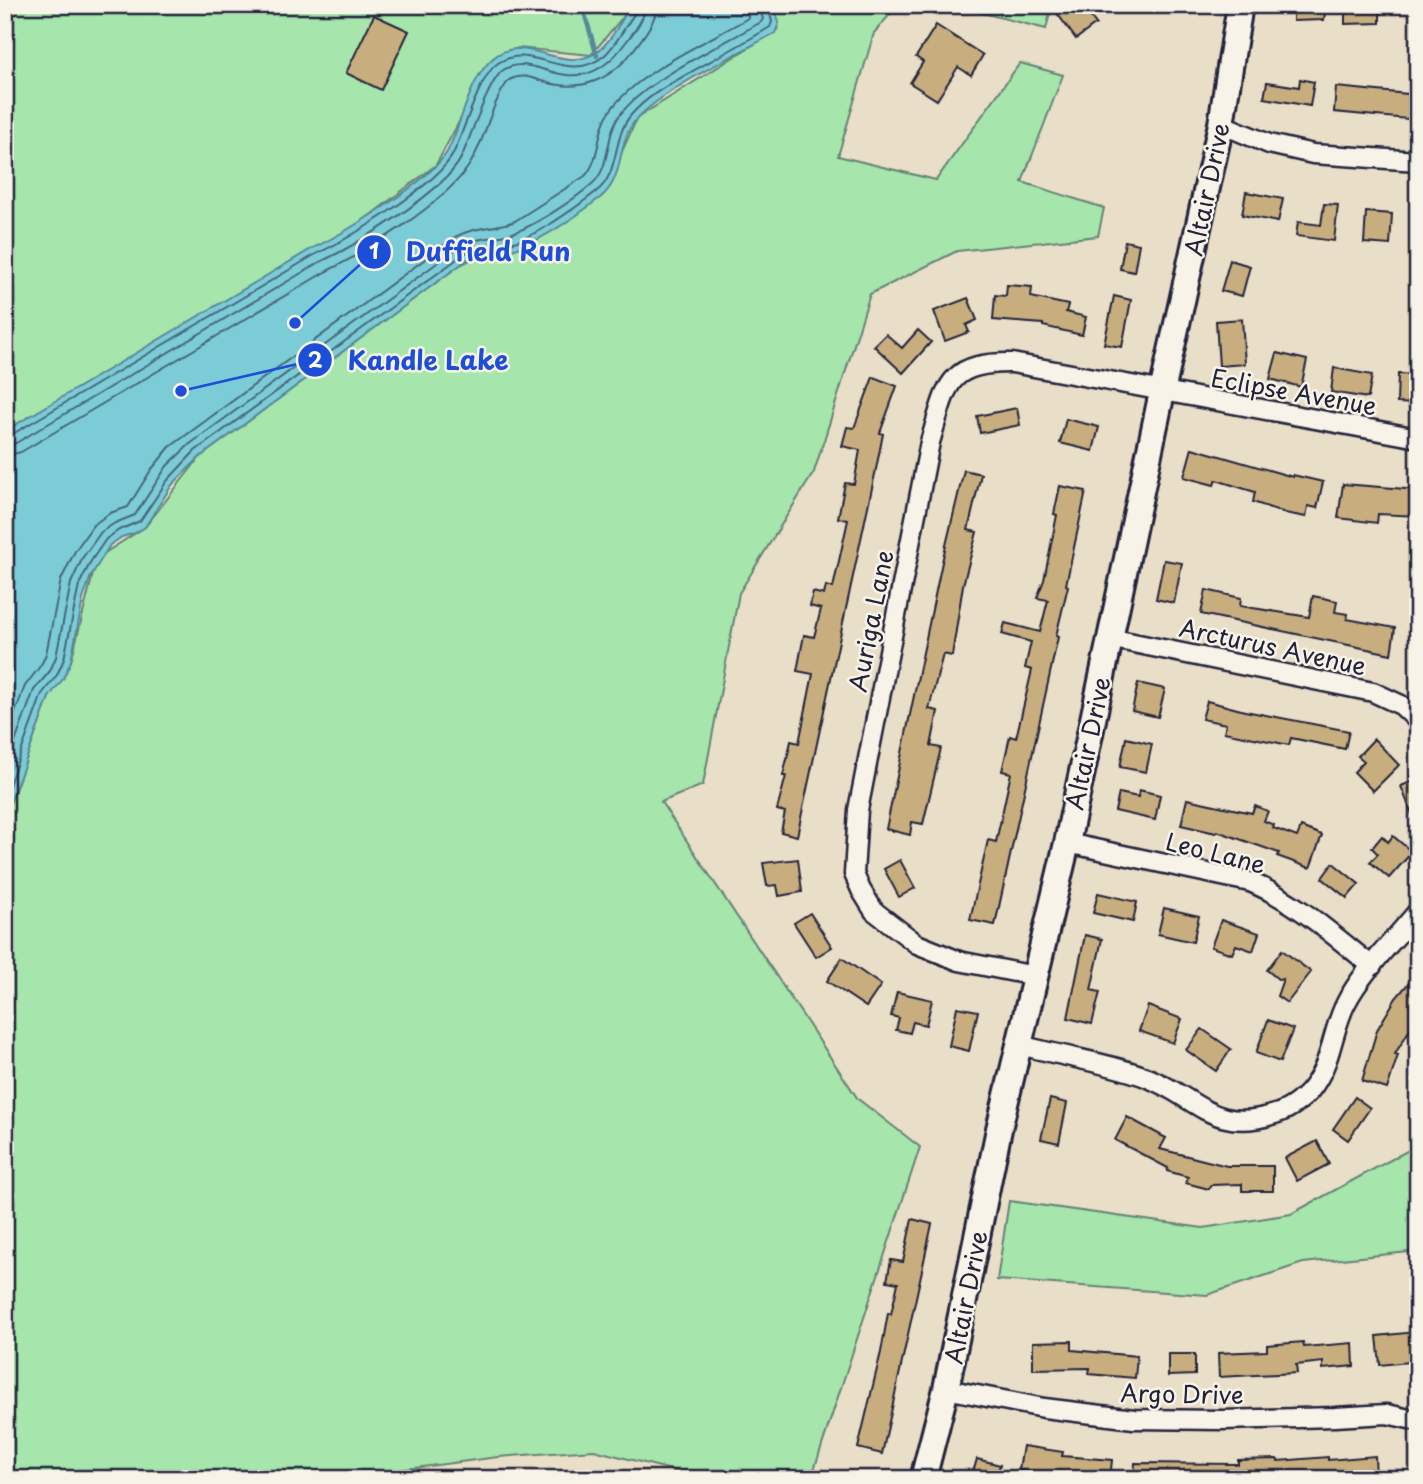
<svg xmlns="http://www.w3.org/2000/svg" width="1423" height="1484" font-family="'Playpen Sans',sans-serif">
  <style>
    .green { fill: #a6e5ac; stroke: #648474; stroke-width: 2 }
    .water { fill: #7cccd7; stroke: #588899; stroke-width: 2 }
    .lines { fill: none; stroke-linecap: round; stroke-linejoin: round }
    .shore { stroke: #466679; stroke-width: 2 }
    .stream { stroke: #588899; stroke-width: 4.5 }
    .building { fill: #c8ae7f; stroke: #22223b; stroke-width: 2 }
    .street-casing { stroke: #22223b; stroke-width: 23 }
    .secondary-casing { stroke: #22223b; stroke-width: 30 }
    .street { stroke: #f7f3e8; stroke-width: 18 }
    .secondary { stroke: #f7f3e8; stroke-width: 24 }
    .labels { text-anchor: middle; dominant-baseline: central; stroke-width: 5; stroke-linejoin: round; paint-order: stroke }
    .street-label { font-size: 24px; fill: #22223b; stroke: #f7f3e8 }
    .leader { fill: none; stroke: #1d4ed8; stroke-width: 2.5 }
    .callout-dot { fill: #1d4ed8; stroke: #f7f3e8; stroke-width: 2.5 }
    .mark-label { font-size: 21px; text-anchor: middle; font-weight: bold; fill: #fff }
    .callout-label { font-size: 26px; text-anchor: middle; font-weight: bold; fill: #1d4ed8; stroke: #f7f3e8; stroke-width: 5; stroke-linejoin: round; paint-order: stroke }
  </style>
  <rect width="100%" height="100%" fill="#e9dec8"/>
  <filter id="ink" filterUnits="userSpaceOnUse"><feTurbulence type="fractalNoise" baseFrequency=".0143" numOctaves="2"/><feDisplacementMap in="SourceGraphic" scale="14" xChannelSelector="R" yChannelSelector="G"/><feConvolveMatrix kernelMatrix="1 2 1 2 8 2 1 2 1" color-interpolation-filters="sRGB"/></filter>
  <g filter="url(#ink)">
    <g class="green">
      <path d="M5 5H633L591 55 518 48 493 58 436 165 360 223 5 431Z"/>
      <path d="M772 5H898L874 33 838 156 936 180 1020 63 1063 75 1022 182 1104 208 1098 236 957 251 870 294 814 472 739 593 703 785 661 802 858 1099 920 1147 811 1479H706L594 1450 498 1457 331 1479H5V817L49 697 71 661 97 558 145 527 200 457 460 265 482 254 526 244 602 196 637 118 778 29Z"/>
      <path d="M951 5H1052L1046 29Z"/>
      <path d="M1418 1145V1251L1303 1263 1207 1295 997 1280 1009 1201 1203 1228 1291 1214Z"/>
    </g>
    <path class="water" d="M632 5H774L779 23 775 33C739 53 653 94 632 125 617 147 624 178 601 197 578 215 543 240 515 249 499 254 484 251 468 259L200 457 172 485 145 527 135 533 122 537 110 545 91 576 83 599 71 661 63 679 49 697 5 817V431L313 248C345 233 430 181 447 152 462 124 468 82 491 60 523 29 562 76 597 52 613 40 620 20 632 5Z"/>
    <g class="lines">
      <g class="shore">
        <path d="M5 436 11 435 316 254C349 239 437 185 453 154 464 132 479 76 498 63 533 40 567 87 605 55 618 43 625 25 636 12L637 5"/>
        <path d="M5 445 16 443 320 262C355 246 445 191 461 158 470 139 488 83 502 71 535 46 576 112 626 42 634 32 645 18 646 5"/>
        <path d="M5 456 21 452 325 272C366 252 443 204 468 167 486 141 489 106 509 80 523 73 531 78 545 82 582 93 613 79 635 48 644 36 656 21 657 5"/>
        <path d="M5 739 25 686 41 665 46 654 61 580 75 551 93 525 110 513 128 507 151 470 170 447 455 237C475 226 495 229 515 221L585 176C601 159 596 130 610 111 637 72 707 42 748 18V5"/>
        <path d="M5 770 34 690 50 671 56 657 71 583 83 557 101 532 115 523 135 515 167 466 190 444 459 247C476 237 492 239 510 234 533 227 574 200 592 184 611 168 605 136 619 116 645 80 722 45 761 22L763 19 759 5"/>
        <path d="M5 796 42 694 57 675 64 659 79 585 91 561 106 539 119 530 140 521 167 481 195 451 464 254C480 245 494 247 510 243 534 238 577 207 597 191 620 173 612 137 631 115 647 96 670 84 691 72 718 57 744 43 770 27L772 22 768 5"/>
      </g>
      <path class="stream" d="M582 5 597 56"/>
    </g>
    <g class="building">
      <path d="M1051 5H1082L1096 24 1076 39Z"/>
      <path d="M1293 5H1326L1324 20 1293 21Z"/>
      <path d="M1345 5H1380V23L1345 24Z"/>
      <path d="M374 15 409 31 381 90 346 73Z"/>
      <path d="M936 25 983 55 971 75 958 67 937 100 910 83 923 62 916 57Z"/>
      <path d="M1300 79 1314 82 1310 106 1264 98 1267 82 1299 87Z"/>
      <path d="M1336 87 1418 95V120L1334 112Z"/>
      <path d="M1246 192 1283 199 1278 222 1242 215Z"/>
      <path d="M1324 204 1338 205 1334 241 1296 236 1298 222 1321 225Z"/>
      <path d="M1366 212 1392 214 1390 245 1364 243Z"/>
      <path d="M1125 241 1139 244 1134 272 1120 269Z"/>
      <path d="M1230 260 1250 266 1242 296 1221 291Z"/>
      <path d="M1007 285 1032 287 1031 297 1068 305 1066 312 1086 317 1082 335 1043 326V324L993 320 995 295 1006 296Z"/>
      <path d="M1114 296 1131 300 1122 347 1104 344Z"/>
      <path d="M968 298 977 320 966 325 969 332 945 341 934 311Z"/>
      <path d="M1242 319 1245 364 1219 366 1216 321Z"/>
      <path d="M918 330 931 342 903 373 874 346 886 334 902 348Z"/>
      <path d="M1277 353 1307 360 1301 387 1270 379Z"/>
      <path d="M1334 368 1372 375 1368 398 1331 392Z"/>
      <path d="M1398 374 1418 375V404L1397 403Z"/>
      <path d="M873 377 897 386 880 433 883 434 875 474 797 836 781 832 785 812 777 810 786 776H783L791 741 799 743 813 674 797 671 804 635 814 637 821 609 810 606 813 592 824 595 826 586 833 588 848 520 838 518 845 483 854 484 860 450 842 446 847 427 854 428Z"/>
      <path d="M1017 408 1020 425 980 433 977 416Z"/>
      <path d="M1066 419 1099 427 1093 451 1060 443Z"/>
      <path d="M1192 448 1293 477V475L1323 482 1317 508 1308 506 1306 517 1285 513 1253 502 1255 492 1216 480 1214 485 1184 477Z"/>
      <path d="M964 470 981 474 968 530 977 532 963 585 952 656 943 654 929 709 938 711 931 746 941 748 923 824 912 822 910 835 886 829 942 562Z"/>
      <path d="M1343 484 1418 490V516L1378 514 1377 523 1338 518Z"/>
      <path d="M1060 486 1086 491 1066 585 1068 586 1056 636 1058 637 995 925 970 920 988 840 996 842 1011 773 1002 771 1010 736 1016 738 1032 670 1025 668 1031 642 1002 634 1005 623 1040 632 1048 600 1037 598 1044 580 1057 515 1054 514Z"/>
      <path d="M1164 560 1182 563 1174 603 1156 599Z"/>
      <path d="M1206 590 1241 598 1240 606 1309 617 1313 596 1337 601 1335 612 1348 614 1347 619 1395 628 1391 654 1201 614Z"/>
      <path d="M1138 683 1165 689 1158 717 1132 711Z"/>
      <path d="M1207 701 1245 711 1349 731 1345 749 1291 738 1289 745 1224 732 1226 724 1202 719Z"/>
      <path d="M1126 738 1152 744 1146 772 1120 767Z"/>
      <path d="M1374 739 1399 765 1373 791 1354 772 1364 761 1358 756Z"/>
      <path d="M1418 779V827H1417L1401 786Z"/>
      <path d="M1139 790 1160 795 1155 820 1115 811 1119 793 1138 797Z"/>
      <path d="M1187 799 1252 813 1255 806 1268 811 1264 821 1274 825 1273 828 1297 837 1301 827 1322 835 1310 868 1277 856 1279 853 1217 831 1216 833 1181 825Z"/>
      <path d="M1382 836 1388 842 1393 836 1412 852 1389 878 1370 862 1378 854 1372 848Z"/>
      <path d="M798 859 802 892 779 896 777 885 767 886 763 863Z"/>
      <path d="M900 860 915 888 899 897 884 869Z"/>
      <path d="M1333 863 1359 884 1347 898 1322 878Z"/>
      <path d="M1098 893 1137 902 1133 922 1093 913Z"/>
      <path d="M1164 908 1199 916 1193 942 1158 934Z"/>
      <path d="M810 913 832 947 816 957 794 923Z"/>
      <path d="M1221 920 1259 933 1253 951 1236 945 1232 954 1211 947Z"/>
      <path d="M1085 935 1102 939 1091 990 1100 992 1092 1024 1068 1018Z"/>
      <path d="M1282 950 1311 972 1287 1003 1277 996 1283 979 1279 980 1267 970Z"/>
      <path d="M842 958 881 985 866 1007 827 981Z"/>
      <path d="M1418 972V1016L1395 1054 1398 1055 1387 1089 1362 1081 1377 1030 1396 998Z"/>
      <path d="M897 992 932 1000 926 1025 913 1022 910 1033 896 1030 899 1018 891 1016Z"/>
      <path d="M1148 1006 1182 1019 1173 1043 1139 1031Z"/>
      <path d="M957 1007 978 1011 969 1051 949 1046Z"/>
      <path d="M1268 1020 1293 1029 1280 1062 1256 1053Z"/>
      <path d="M1202 1029 1231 1049 1216 1071 1186 1050Z"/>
      <path d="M1355 1097 1370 1108 1348 1140 1333 1129Z"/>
      <path d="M1050 1099 1067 1103 1059 1143 1041 1139Z"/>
      <path d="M1127 1117 1166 1138 1160 1149 1227 1166H1273V1191H1242V1184L1211 1185 1209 1189 1186 1183 1188 1177 1167 1171 1168 1168 1115 1140Z"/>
      <path d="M1317 1141 1329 1164 1297 1181 1285 1158Z"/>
      <path d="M912 1219 932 1224 882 1454 858 1448 881 1352 888 1313 891 1314 898 1283 887 1281 891 1260 903 1262Z"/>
      <path d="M1416 1332 1418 1361 1380 1365 1377 1336Z"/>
      <path d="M1072 1341V1350L1137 1356 1135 1378 1089 1374 1090 1368 1033 1369V1342Z"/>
      <path d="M1303 1342 1304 1347 1353 1343 1354 1366 1323 1369V1362L1296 1365 1297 1373 1219 1377 1218 1353 1267 1351V1345Z"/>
      <path d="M1168 1354H1195V1375L1168 1376Z"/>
      <path d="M1023 1446 1063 1452 1062 1456 1112 1460 1110 1479H1075L1019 1470Z"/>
      <path d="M1375 1456 1376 1478 1134 1479 1135 1463 1238 1464V1460L1277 1459 1278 1461 1328 1457V1460Z"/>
      <path d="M977 1459 1000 1465 996 1479H971Z"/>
    </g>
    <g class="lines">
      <defs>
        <g id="street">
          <path d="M1221 124 1269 144 1313 154 1418 161"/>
          <path d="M1109 638 1373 692 1401 705 1418 721"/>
          <path d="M1067 843 1250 882C1296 901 1333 935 1372 966"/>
          <path d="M1035 976 959 961 917 944 874 911 861 890 854 874 858 810 930 442C947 387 945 362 1012 363L1418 438"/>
          <path d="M1020 1045C1061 1056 1104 1062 1143 1076 1196 1095 1212 1135 1275 1114 1290 1110 1308 1096 1316 1082 1332 1058 1333 1028 1346 1003 1361 973 1396 938 1418 911"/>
          <path d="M946 1389 1044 1408 1134 1419 1222 1420 1335 1417 1387 1414 1418 1421"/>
        </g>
        <path id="secondary" d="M923 1479 946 1389 999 1129 1067 843 1162 392 1221 124 1240 5"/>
      </defs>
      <use href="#street" class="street-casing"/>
      <use href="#secondary" class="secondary-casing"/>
      <use href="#street" class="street"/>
      <use href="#secondary" class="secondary"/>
    </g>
  </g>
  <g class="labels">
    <g class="street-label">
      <text transform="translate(1206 189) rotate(-78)">Altair Drive</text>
      <text transform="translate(1294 391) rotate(10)">Eclipse Avenue</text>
      <text transform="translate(870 621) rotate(-79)">Auriga Lane</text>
      <text transform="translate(1273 646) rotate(12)">Arcturus Avenue</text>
      <text transform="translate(1087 743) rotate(-78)">Altair Drive</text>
      <text transform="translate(1216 852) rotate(14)">Leo Lane</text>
      <text transform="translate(965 1297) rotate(-79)">Altair Drive</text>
      <text transform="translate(1182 1393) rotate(1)">Argo Drive</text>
    </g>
  </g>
  <path class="leader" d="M295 323L374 252M181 391L315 360"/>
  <g class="callout-dot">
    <circle cx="295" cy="323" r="7"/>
    <circle cx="181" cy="391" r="7"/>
    <circle cx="374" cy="252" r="18"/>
    <circle cx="315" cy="360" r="18"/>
  </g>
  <g class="mark-label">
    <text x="374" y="259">1</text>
    <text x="315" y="368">2</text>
  </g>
  <g class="callout-label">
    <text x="488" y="261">Duffield Run</text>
    <text x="428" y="370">Kandle Lake</text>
  </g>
  <rect width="1423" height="1484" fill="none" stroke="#f7f3e8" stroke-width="28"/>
  <rect x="14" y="14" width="1395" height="1456" fill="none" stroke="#22223b" stroke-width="2.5" filter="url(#ink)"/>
</svg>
